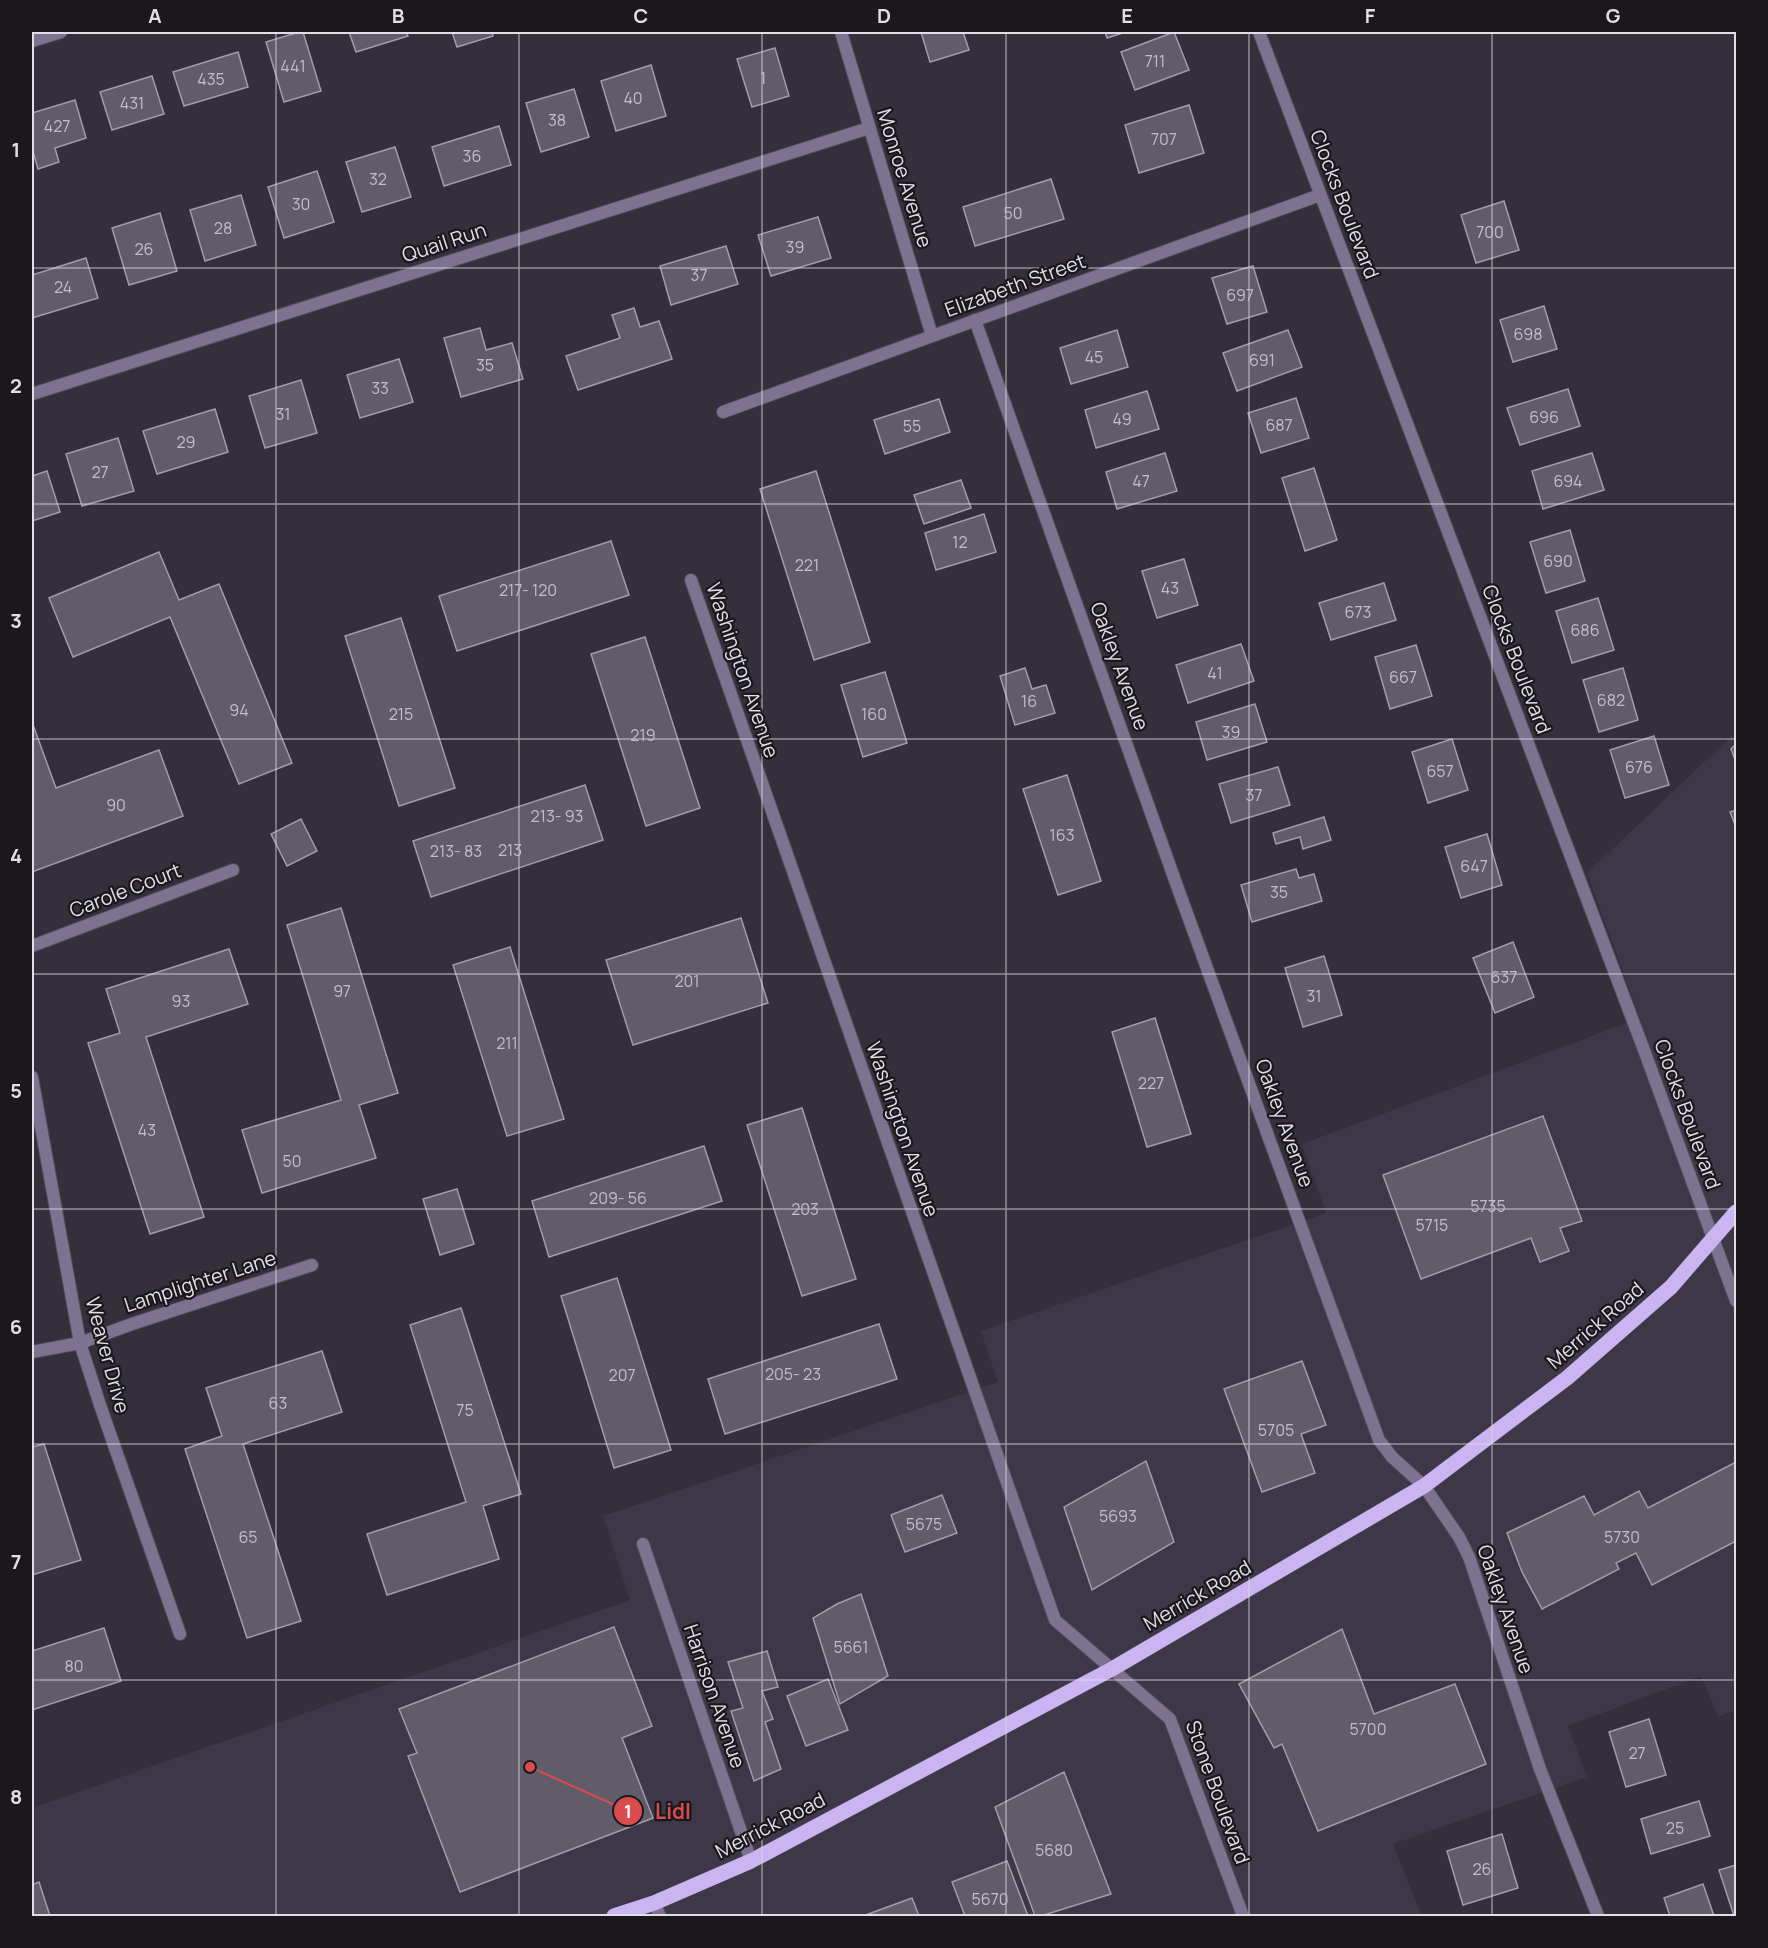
<svg xmlns="http://www.w3.org/2000/svg" width="1768" height="1948" font-family="Manrope,sans-serif">
  <style>
    .built { fill: #3d3748 }
    .building { fill: #605c69; stroke: #a19cab; stroke-width: 1.5 }
    .lines { fill: none; stroke-linecap: round; stroke-linejoin: round }
    .street-casing { stroke: #4f4b56; stroke-width: 14 }
    .primary-casing { stroke: #4f4b56; stroke-width: 16 }
    .street { stroke: #7d7391; stroke-width: 12 }
    .primary { stroke: #cab4f1; stroke-width: 15 }
    .grid { fill: none; stroke: #e1dee6; stroke-width: 1.5; stroke-opacity: 0.55 }
    .labels { text-anchor: middle; dominant-baseline: central; stroke-width: 4.5; stroke-linejoin: round; paint-order: stroke }
    .number-label { font-size: 16px; fill: #c1bec7 }
    .street-label { font-size: 20px; fill: #e1dee6; stroke: #1a181d }
    .leader { fill: none; stroke: #d84c4e; stroke-width: 2 }
    .callout-dot { fill: #d84c4e; stroke: #1a181d; stroke-width: 2 }
    .mark-label { font-size: 18px; text-anchor: middle; font-weight: bold; fill: #fff }
    .callout-label { font-size: 21px; text-anchor: middle; font-weight: bold; fill: #d84c4e; stroke: #1a181d; stroke-width: 4.5; stroke-linejoin: round; paint-order: stroke }
    .neatline { fill: none; stroke: #e1dee6; stroke-width: 2 }
    .grid-label { font-size: 20px; text-anchor: middle; font-weight: bold; fill: #e1dee6 }
  </style>
  <rect width="100%" height="100%" fill="#332f3b"/>
  <path class="built" d="M1736 732V1710L1718 1717 1701 1676 1568 1726 1587 1777 1393 1844 1422 1916H32V1808L630 1600 603 1516 998 1382 981 1331 1326 1213 1302 1144 1640 1018 1587 873Z"/>
  <g class="building">
    <path d="M299 32H303L321 91 284 102 266 42Z"/>
    <path d="M349 32H406L408 36 356 52Z"/>
    <path d="M452 32H492L493 36 457 47Z"/>
    <path d="M921 32H963L969 50 930 62Z"/>
    <path d="M1105 32H1126L1107 38Z"/>
    <path d="M1174 32 1189 70 1135 90 1121 52Z"/>
    <path d="M775 48 789 96 752 107 737 59Z"/>
    <path d="M238 52 248 87 184 106 173 72Z"/>
    <path d="M651 65 666 116 616 131 601 81Z"/>
    <path d="M152 76 164 114 112 130 100 92Z"/>
    <path d="M574 89 589 137 541 152 526 103Z"/>
    <path d="M75 100 86 138 55 148 59 162 38 169 32 148V113Z"/>
    <path d="M1189 105 1204 153 1139 173 1125 125Z"/>
    <path d="M499 126 511 165 444 186 432 147Z"/>
    <path d="M395 147 411 197 362 212 346 162Z"/>
    <path d="M317 171 334 222 284 238 268 187Z"/>
    <path d="M1051 179 1064 219 975 246 963 207Z"/>
    <path d="M241 195 256 245 205 261 190 210Z"/>
    <path d="M1504 201 1519 250 1476 263 1461 215Z"/>
    <path d="M160 213 177 271 129 285 112 228Z"/>
    <path d="M818 217 831 258 771 276 758 235Z"/>
    <path d="M726 246 738 284 671 305 660 266Z"/>
    <path d="M86 258 98 298 32 318V275Z"/>
    <path d="M1253 266 1267 312 1227 324 1212 278Z"/>
    <path d="M1544 306 1557 349 1513 362 1500 320Z"/>
    <path d="M634 308 640 327 659 321 672 359 578 390 566 356 620 338 612 315Z"/>
    <path d="M480 328 486 350 512 343 523 379 461 397 444 338Z"/>
    <path d="M1117 330 1128 367 1071 384 1060 348Z"/>
    <path d="M1288 330 1302 367 1237 391 1223 353Z"/>
    <path d="M399 359 413 402 360 418 347 375Z"/>
    <path d="M301 380 317 433 265 448 249 396Z"/>
    <path d="M1568 389 1580 426 1520 445 1507 408Z"/>
    <path d="M1147 391 1159 429 1096 448 1085 410Z"/>
    <path d="M1296 398 1309 438 1261 453 1248 413Z"/>
    <path d="M939 399 950 432 885 454 874 420Z"/>
    <path d="M215 409 228 452 157 474 143 431Z"/>
    <path d="M118 438 134 491 82 506 66 454Z"/>
    <path d="M1165 453 1177 491 1117 509 1106 472Z"/>
    <path d="M1592 453 1604 490 1543 509 1532 471Z"/>
    <path d="M1314 468 1337 540 1305 551 1282 478Z"/>
    <path d="M47 471 60 512 32 521V476Z"/>
    <path d="M816 471 870 642 814 660 760 489Z"/>
    <path d="M961 480 971 508 924 524 914 495Z"/>
    <path d="M984 514 996 552 936 570 925 533Z"/>
    <path d="M1570 530 1585 581 1546 593 1530 542Z"/>
    <path d="M611 541 629 595 457 651 439 596Z"/>
    <path d="M159 552 179 600 219 584 292 763 239 784 170 617 73 657 49 598Z"/>
    <path d="M1184 559 1198 605 1157 618 1142 571Z"/>
    <path d="M1384 583 1396 620 1331 640 1319 603Z"/>
    <path d="M1598 598 1614 650 1572 663 1556 611Z"/>
    <path d="M401 618 455 788 399 806 345 636Z"/>
    <path d="M645 637 700 808 646 826 591 654Z"/>
    <path d="M1241 644 1254 681 1188 703 1176 665Z"/>
    <path d="M1416 645 1432 696 1390 709 1375 657Z"/>
    <path d="M1025 668 1032 689 1046 685 1055 713 1015 725 1000 676Z"/>
    <path d="M1623 668 1638 720 1599 732 1583 680Z"/>
    <path d="M885 672 907 743 863 757 841 685Z"/>
    <path d="M1255 704 1267 742 1207 760 1196 722Z"/>
    <path d="M32 722 56 788 159 750 183 816 32 872Z"/>
    <path d="M1654 736 1669 785 1625 798 1610 750Z"/>
    <path d="M1452 739 1468 790 1428 803 1412 752Z"/>
    <path d="M1736 744V762L1731 749Z"/>
    <path d="M1278 767 1290 805 1231 823 1219 784Z"/>
    <path d="M1067 775 1101 881 1058 895 1023 789Z"/>
    <path d="M585 785 603 840 431 897 413 841Z"/>
    <path d="M1736 810V827L1730 812Z"/>
    <path d="M1324 817 1331 840 1303 849 1300 837 1276 844 1273 833Z"/>
    <path d="M301 819 317 851 287 866 271 834Z"/>
    <path d="M1487 834 1502 885 1461 898 1445 847Z"/>
    <path d="M1296 869 1299 878 1314 874 1322 901 1252 922 1241 885Z"/>
    <path d="M341 908 398 1093 359 1105 376 1158 262 1193 242 1130 341 1100 287 925Z"/>
    <path d="M741 918 768 1003 633 1045 606 960Z"/>
    <path d="M1513 942 1534 997 1495 1013 1473 958Z"/>
    <path d="M510 947 564 1119 507 1136 453 965Z"/>
    <path d="M229 949 248 1004 146 1037 204 1217 150 1234 88 1043 120 1033 106 989Z"/>
    <path d="M1324 956 1342 1015 1303 1027 1285 968Z"/>
    <path d="M1155 1018 1191 1134 1147 1147 1112 1032Z"/>
    <path d="M802 1108 856 1279 802 1296 747 1125Z"/>
    <path d="M1543 1116 1582 1221 1560 1228 1569 1251 1540 1262 1531 1238 1421 1279 1383 1175Z"/>
    <path d="M704 1146 722 1201 549 1257 532 1201Z"/>
    <path d="M457 1189 474 1244 440 1255 423 1199Z"/>
    <path d="M617 1278 671 1450 614 1468 561 1296Z"/>
    <path d="M461 1308 521 1494 483 1506 499 1559 387 1595 367 1534 466 1502 410 1325Z"/>
    <path d="M879 1324 897 1379 725 1434 708 1379Z"/>
    <path d="M322 1351 342 1412 243 1444 301 1621 247 1638 185 1449 222 1436 206 1388Z"/>
    <path d="M1302 1361 1326 1425 1301 1434 1315 1473 1262 1492 1224 1389Z"/>
    <path d="M44 1444 81 1560 32 1575V1447Z"/>
    <path d="M1146 1461 1174 1542 1092 1590 1064 1507Z"/>
    <path d="M1736 1462V1541L1652 1585 1636 1553 1616 1563 1619 1569 1542 1609 1522 1572 1507 1533 1584 1496 1594 1515 1639 1491 1648 1508Z"/>
    <path d="M942 1495 957 1533 905 1552 891 1515Z"/>
    <path d="M861 1594 888 1676 840 1704 813 1618 837 1604Z"/>
    <path d="M614 1627 652 1726 622 1738 653 1818 460 1892 408 1756 417 1753 399 1709Z"/>
    <path d="M104 1628 121 1681 32 1710V1651Z"/>
    <path d="M1342 1629 1374 1714 1455 1684 1486 1764 1318 1831 1282 1744 1274 1748 1239 1684Z"/>
    <path d="M767 1651 778 1687 762 1691 773 1719 765 1722 781 1769 754 1781 731 1711 743 1708 728 1662Z"/>
    <path d="M828 1679 848 1730 806 1746 787 1696Z"/>
    <path d="M1649 1719 1666 1775 1626 1787 1609 1732Z"/>
    <path d="M1064 1772 1111 1894 1041 1916H1035L995 1807Z"/>
    <path d="M1699 1801 1710 1836 1651 1854 1641 1819Z"/>
    <path d="M1502 1834 1518 1888 1463 1905 1447 1851Z"/>
    <path d="M1007 1861 1028 1916H965L952 1882Z"/>
    <path d="M1736 1865V1916H1734L1719 1870Z"/>
    <path d="M39 1882 50 1916H32V1885Z"/>
    <path d="M1703 1884 1714 1916H1670L1664 1898Z"/>
    <path d="M912 1898 919 1916H863Z"/>
  </g>
  <g class="lines">
    <defs>
      <g id="street">
        <path d="M841 32 932 336"/>
        <path d="M1259 32 1644 1050 1736 1301"/>
        <path d="M32 41 61 32"/>
        <path d="M975 320 1181 897 1379 1440 1392 1457 1424 1486 1459 1537 1469 1557 1540 1769 1598 1916"/>
        <path d="M32 394 869 128"/>
        <path d="M723 412 1320 195"/>
        <path d="M691 580 1055 1620 1170 1719 1243 1916"/>
        <path d="M32 946 233 870"/>
        <path d="M32 1077 80 1343 100 1405 180 1634"/>
        <path d="M32 1352 80 1343 132 1324 312 1265"/>
        <path d="M643 1544 751 1861"/>
        <path d="M654 1903 660 1916"/>
      </g>
      <path id="primary" d="M614 1916 654 1903 751 1861 1112 1669 1424 1486 1567 1378 1671 1287 1736 1212"/>
    </defs>
    <use href="#street" class="street-casing"/>
    <use href="#primary" class="primary-casing"/>
    <use href="#street" class="street"/>
    <use href="#primary" class="primary"/>
  </g>
  <path class="grid" d="M276 32V1916M519 32V1916M762 32V1916M1006 32V1916M1249 32V1916M1492 32V1916M32 268H1736M32 504H1736M32 739H1736M32 974H1736M32 1209H1736M32 1444H1736M32 1680H1736"/>
  <g class="labels">
    <g class="number-label">
      <text x="1155" y="61">711</text>
      <text x="293" y="66">441</text>
      <text x="763" y="78">1</text>
      <text x="211" y="79">435</text>
      <text x="633" y="98">40</text>
      <text x="132" y="103">431</text>
      <text x="557" y="120">38</text>
      <text x="57" y="126">427</text>
      <text x="1164" y="139">707</text>
      <text x="472" y="156">36</text>
      <text x="378" y="179">32</text>
      <text x="301" y="204">30</text>
      <text x="1013" y="213">50</text>
      <text x="223" y="228">28</text>
      <text x="1490" y="232">700</text>
      <text x="795" y="247">39</text>
      <text x="144" y="249">26</text>
      <text x="699" y="275">37</text>
      <text x="63" y="287">24</text>
      <text x="1240" y="295">697</text>
      <text x="1528" y="334">698</text>
      <text x="1094" y="357">45</text>
      <text x="1262" y="360">691</text>
      <text x="485" y="365">35</text>
      <text x="380" y="388">33</text>
      <text x="283" y="414">31</text>
      <text x="1544" y="417">696</text>
      <text x="1122" y="419">49</text>
      <text x="1279" y="425">687</text>
      <text x="912" y="426">55</text>
      <text x="186" y="442">29</text>
      <text x="100" y="472">27</text>
      <text x="1141" y="481">47</text>
      <text x="1568" y="481">694</text>
      <text x="960" y="542">12</text>
      <text x="1558" y="561">690</text>
      <text x="807" y="565">221</text>
      <text x="1170" y="588">43</text>
      <text x="528" y="590">217- 120</text>
      <text x="1358" y="612">673</text>
      <text x="1585" y="630">686</text>
      <text x="1215" y="673">41</text>
      <text x="1403" y="677">667</text>
      <text x="1611" y="700">682</text>
      <text x="1029" y="701">16</text>
      <text x="239" y="710">94</text>
      <text x="401" y="714">215</text>
      <text x="874" y="714">160</text>
      <text x="1231" y="732">39</text>
      <text x="643" y="735">219</text>
      <text x="1639" y="767">676</text>
      <text x="1440" y="771">657</text>
      <text x="1254" y="795">37</text>
      <text x="116" y="805">90</text>
      <text x="557" y="816">213- 93</text>
      <text x="1062" y="835">163</text>
      <text x="510" y="850">213</text>
      <text x="456" y="851">213- 83</text>
      <text x="1474" y="866">647</text>
      <text x="1279" y="892">35</text>
      <text x="1504" y="977">637</text>
      <text x="687" y="981">201</text>
      <text x="342" y="991">97</text>
      <text x="1314" y="996">31</text>
      <text x="181" y="1001">93</text>
      <text x="507" y="1043">211</text>
      <text x="1151" y="1083">227</text>
      <text x="147" y="1130">43</text>
      <text x="292" y="1161">50</text>
      <text x="618" y="1198">209- 56</text>
      <text x="1488" y="1206">5735</text>
      <text x="805" y="1209">203</text>
      <text x="1432" y="1225">5715</text>
      <text x="793" y="1374">205- 23</text>
      <text x="622" y="1375">207</text>
      <text x="278" y="1403">63</text>
      <text x="465" y="1410">75</text>
      <text x="1276" y="1430">5705</text>
      <text x="1118" y="1516">5693</text>
      <text x="924" y="1524">5675</text>
      <text x="248" y="1537">65</text>
      <text x="1622" y="1537">5730</text>
      <text x="851" y="1647">5661</text>
      <text x="74" y="1666">80</text>
      <text x="1368" y="1729">5700</text>
      <text x="1637" y="1753">27</text>
      <text x="1675" y="1828">25</text>
      <text x="1054" y="1850">5680</text>
      <text x="1482" y="1869">26</text>
      <text x="990" y="1899">5670</text>
    </g>
    <g class="street-label">
      <text transform="translate(905 178) rotate(73)">Monroe Avenue</text>
      <text transform="translate(1345 204) rotate(69)">Clocks Boulevard</text>
      <text transform="translate(444 242) rotate(-18)">Quail Run</text>
      <text transform="translate(1015 285) rotate(-20)">Elizabeth Street</text>
      <text transform="translate(1517 659) rotate(69)">Clocks Boulevard</text>
      <text transform="translate(1120 666) rotate(70)">Oakley Avenue</text>
      <text transform="translate(743 670) rotate(71)">Washington Avenue</text>
      <text transform="translate(125 890) rotate(-21)">Carole Court</text>
      <text transform="translate(1688 1114) rotate(70)">Clocks Boulevard</text>
      <text transform="translate(1285 1123) rotate(70)">Oakley Avenue</text>
      <text transform="translate(903 1129) rotate(71)">Washington Avenue</text>
      <text transform="translate(200 1281) rotate(-18)">Lamplighter Lane</text>
      <text transform="translate(1595 1325) rotate(-41)">Merrick Road</text>
      <text transform="translate(108 1355) rotate(75)">Weaver Drive</text>
      <text transform="translate(1197 1595) rotate(-30)">Merrick Road</text>
      <text transform="translate(1506 1609) rotate(71)">Oakley Avenue</text>
      <text transform="translate(715 1696) rotate(71)">Harrison Avenue</text>
      <text transform="translate(1218 1792) rotate(70)">Stone Boulevard</text>
      <text transform="translate(770 1825) rotate(-27)">Merrick Road</text>
    </g>
  </g>
  <path class="leader" d="M530 1767L628 1811"/>
  <g class="callout-dot">
    <circle cx="530" cy="1767" r="6"/>
    <circle cx="628" cy="1811" r="15"/>
  </g>
  <g class="mark-label">
    <text x="628" y="1818">1</text>
  </g>
  <g class="callout-label">
    <text x="673" y="1819">Lidl</text>
  </g>
  <rect width="1768" height="1948" fill="none" stroke="#1a181d" stroke-width="66"/>
  <rect x="33" y="33" width="1702" height="1882" class="neatline"/>
  <g class="grid-label">
    <text x="155" y="23">A</text>
    <text x="398" y="23">B</text>
    <text x="641" y="23">C</text>
    <text x="884" y="23">D</text>
    <text x="1127" y="23">E</text>
    <text x="1370" y="23">F</text>
    <text x="1613" y="23">G</text>
    <text x="16" y="157">1</text>
    <text x="16" y="393">2</text>
    <text x="16" y="628">3</text>
    <text x="16" y="863">4</text>
    <text x="16" y="1098">5</text>
    <text x="16" y="1334">6</text>
    <text x="16" y="1569">7</text>
    <text x="16" y="1804">8</text>
  </g>
</svg>
